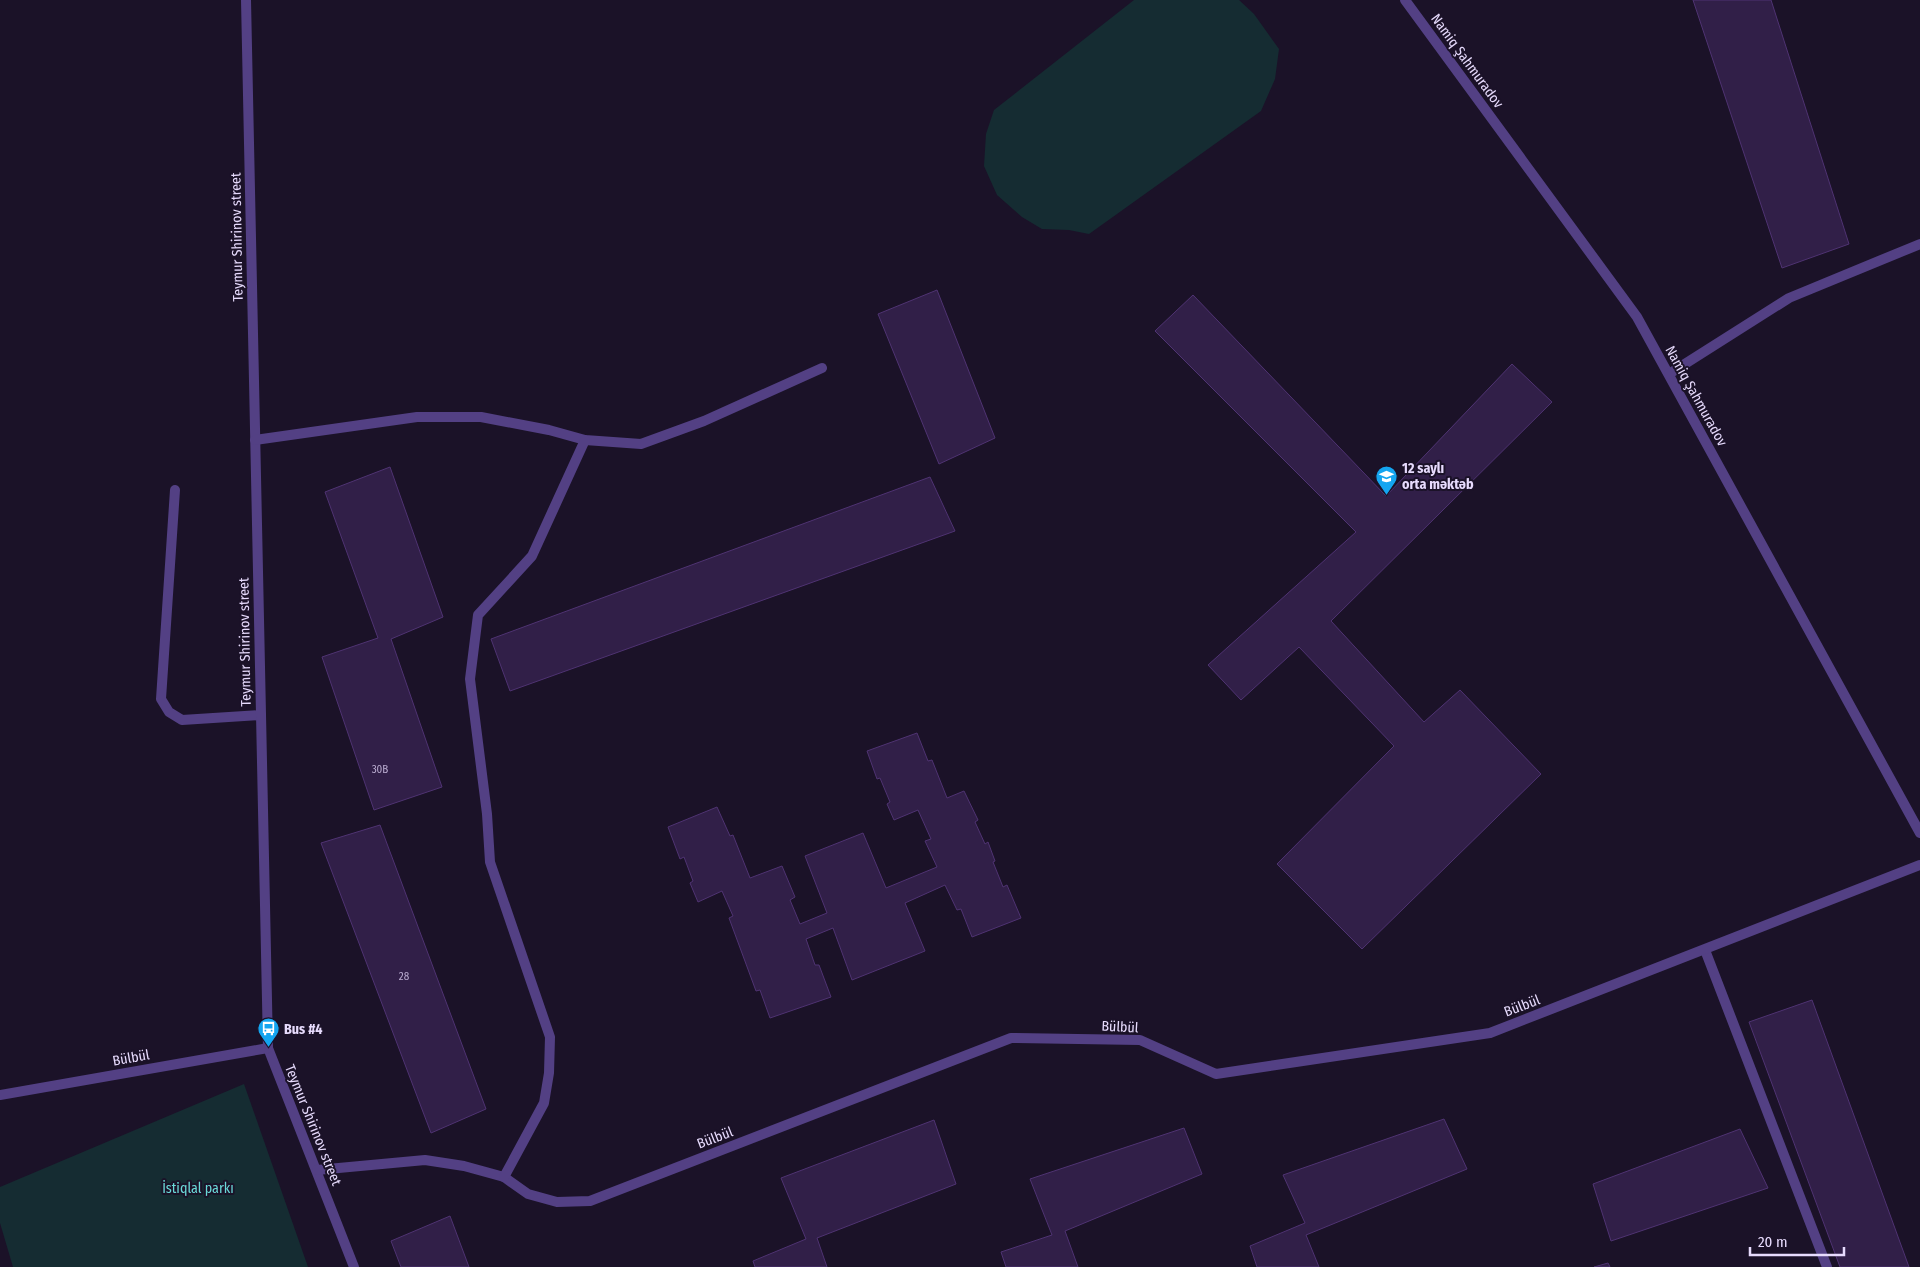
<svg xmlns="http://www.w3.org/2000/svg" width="1920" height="1267" font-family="'Fira Sans Condensed',sans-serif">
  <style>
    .green { fill: #152c32 }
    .building { fill: #311f48; stroke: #4f3372 }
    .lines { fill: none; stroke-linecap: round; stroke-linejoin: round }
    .service { stroke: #534084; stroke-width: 10 }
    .minor { stroke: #534084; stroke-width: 10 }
    .labels { text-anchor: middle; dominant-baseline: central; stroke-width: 4; stroke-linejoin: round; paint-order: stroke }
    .number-label { font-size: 11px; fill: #baacd0 }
    .street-label { font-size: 14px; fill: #e7dbfd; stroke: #1b1228 }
    .poi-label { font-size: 14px; font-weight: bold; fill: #e7dbfd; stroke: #1b1228; text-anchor: start }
    .park-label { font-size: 14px; fill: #6ad9d8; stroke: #1b1228 }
  </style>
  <rect width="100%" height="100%" fill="#1b1228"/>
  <g class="green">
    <path d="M1134 0H1239L1254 14 1279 49 1275 79 1261 111 1089 234 1069 230 1042 229 1022 217 997 195 984 166 986 134 994 110Z"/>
    <path d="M244 1084 308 1267H13L0 1223V1187Z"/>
  </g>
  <g class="building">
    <path d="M1693 0H1771L1849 244 1782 268Z"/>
    <path d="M937 290 995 438 939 464 878 314Z"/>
    <path d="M1193 295 1386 496 1512 364 1552 402 1331 621 1424 722 1460 690 1541 774 1362 949 1277 864 1394 746 1299 647 1241 700 1208 665 1356 532 1155 331Z"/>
    <path d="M390 467 443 617 391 639 442 787 374 810 322 657 378 638 325 492Z"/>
    <path d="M930 477 955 531 510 691 491 639Z"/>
    <path d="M917 733 928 761 932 760 947 798 964 791 978 820 975 822 985 844 988 842 995 861 993 862 1003 887 1007 885 1021 918 972 937 961 909 957 910 945 885 905 903 925 951 852 980 833 928 806 939 815 965H819L831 997 770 1018 760 990 756 991 729 918 733 916 722 891 698 902 690 883 693 881 684 857 680 859 668 827 717 807 730 836 733 835 750 878 782 866 795 897 790 900 800 924 827 913 805 856 863 833 886 888 937 867 925 841 931 839 918 810 894 820 887 804 890 802 880 778 877 779 867 751Z"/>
    <path d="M380 825 486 1109 431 1133 321 843Z"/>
    <path d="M1812 1000 1909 1267H1840L1749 1022Z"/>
    <path d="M1444 1119 1467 1169 1306 1235 1319 1267H1257L1250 1246 1305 1223 1283 1175Z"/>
    <path d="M934 1120 956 1184 817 1238 827 1267H755L753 1261 806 1239 781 1178Z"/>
    <path d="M1184 1128 1202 1174 1065 1231 1078 1267H1006L1001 1252 1052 1235 1030 1179Z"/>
    <path d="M1740 1129 1768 1188 1611 1241 1593 1184Z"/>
    <path d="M450 1216 469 1267H401L391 1241Z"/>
    <path d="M1608 1263 1610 1267H1594Z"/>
  </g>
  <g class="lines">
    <path class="service" d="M175 490 161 699 169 712 182 720 261 715"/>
    <g class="minor">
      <path d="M246 0 268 1048 354 1267"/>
      <path d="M1405 0 1637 317 1920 833"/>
      <path d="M1669 374 1789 298 1920 244"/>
      <path d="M255 440 417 417H481L549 430 585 440 641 444 704 421 822 368"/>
      <path d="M1705 950 1827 1267"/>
      <path d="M0 1095 268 1048"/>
      <path d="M317 1170 425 1160 464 1166 504 1177 528 1194 557 1202 590 1201 1011 1038 1140 1040 1216 1074 1490 1033 1920 865"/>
      <path d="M504 1177 544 1103 549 1073 550 1037 490 862 487 814 470 679 478 615 532 556 585 440"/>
    </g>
  </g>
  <defs>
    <symbol id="school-pin" viewBox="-11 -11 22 30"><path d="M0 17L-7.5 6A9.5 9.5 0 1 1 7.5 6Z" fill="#14a5f0" stroke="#1b1228"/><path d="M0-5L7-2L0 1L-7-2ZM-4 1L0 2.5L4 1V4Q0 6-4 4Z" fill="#fff"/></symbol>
    <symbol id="bus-pin" viewBox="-11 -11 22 30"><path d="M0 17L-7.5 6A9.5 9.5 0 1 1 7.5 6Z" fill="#14a5f0" stroke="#1b1228"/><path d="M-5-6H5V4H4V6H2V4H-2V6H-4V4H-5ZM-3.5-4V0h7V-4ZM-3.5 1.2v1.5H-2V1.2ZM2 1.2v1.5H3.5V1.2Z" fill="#fff"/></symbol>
  </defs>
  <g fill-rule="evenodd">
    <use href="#school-pin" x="1374" y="464" width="25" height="34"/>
    <use href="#bus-pin" x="256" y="1016" width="25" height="34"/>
  </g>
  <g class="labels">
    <g class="number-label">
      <text x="380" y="769">30B</text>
      <text x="404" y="976">28</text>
    </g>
    <g class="street-label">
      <text transform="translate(1467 61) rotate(54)">Namiq Şahmuradov</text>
      <text transform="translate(237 237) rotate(-91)">Teymur Shirinov street</text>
      <text transform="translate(1696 396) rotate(61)">Namiq Şahmuradov</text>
      <text transform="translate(245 642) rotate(-91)">Teymur Shirinov street</text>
      <text transform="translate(1522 1006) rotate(-21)">Bülbül</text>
      <text transform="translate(1120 1027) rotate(3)">Bülbül</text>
      <text transform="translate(131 1058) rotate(-10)">Bülbül</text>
      <text transform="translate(313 1125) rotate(68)">Teymur Shirinov street</text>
      <text transform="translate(715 1138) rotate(-21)">Bülbül</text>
    </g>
    <g class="poi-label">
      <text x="1402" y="468">12 saylı<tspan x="1402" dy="16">orta məktəb</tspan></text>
      <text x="284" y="1029">Bus #4</text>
    </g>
    <g class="park-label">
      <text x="198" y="1188">İstiqlal parkı</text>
    </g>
  </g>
  <path d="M1750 1247v8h94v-8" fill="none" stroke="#e7dbfd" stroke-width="2.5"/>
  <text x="1758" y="1247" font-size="15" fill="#e7dbfd" stroke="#1b1228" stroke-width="4" paint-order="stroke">20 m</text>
</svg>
